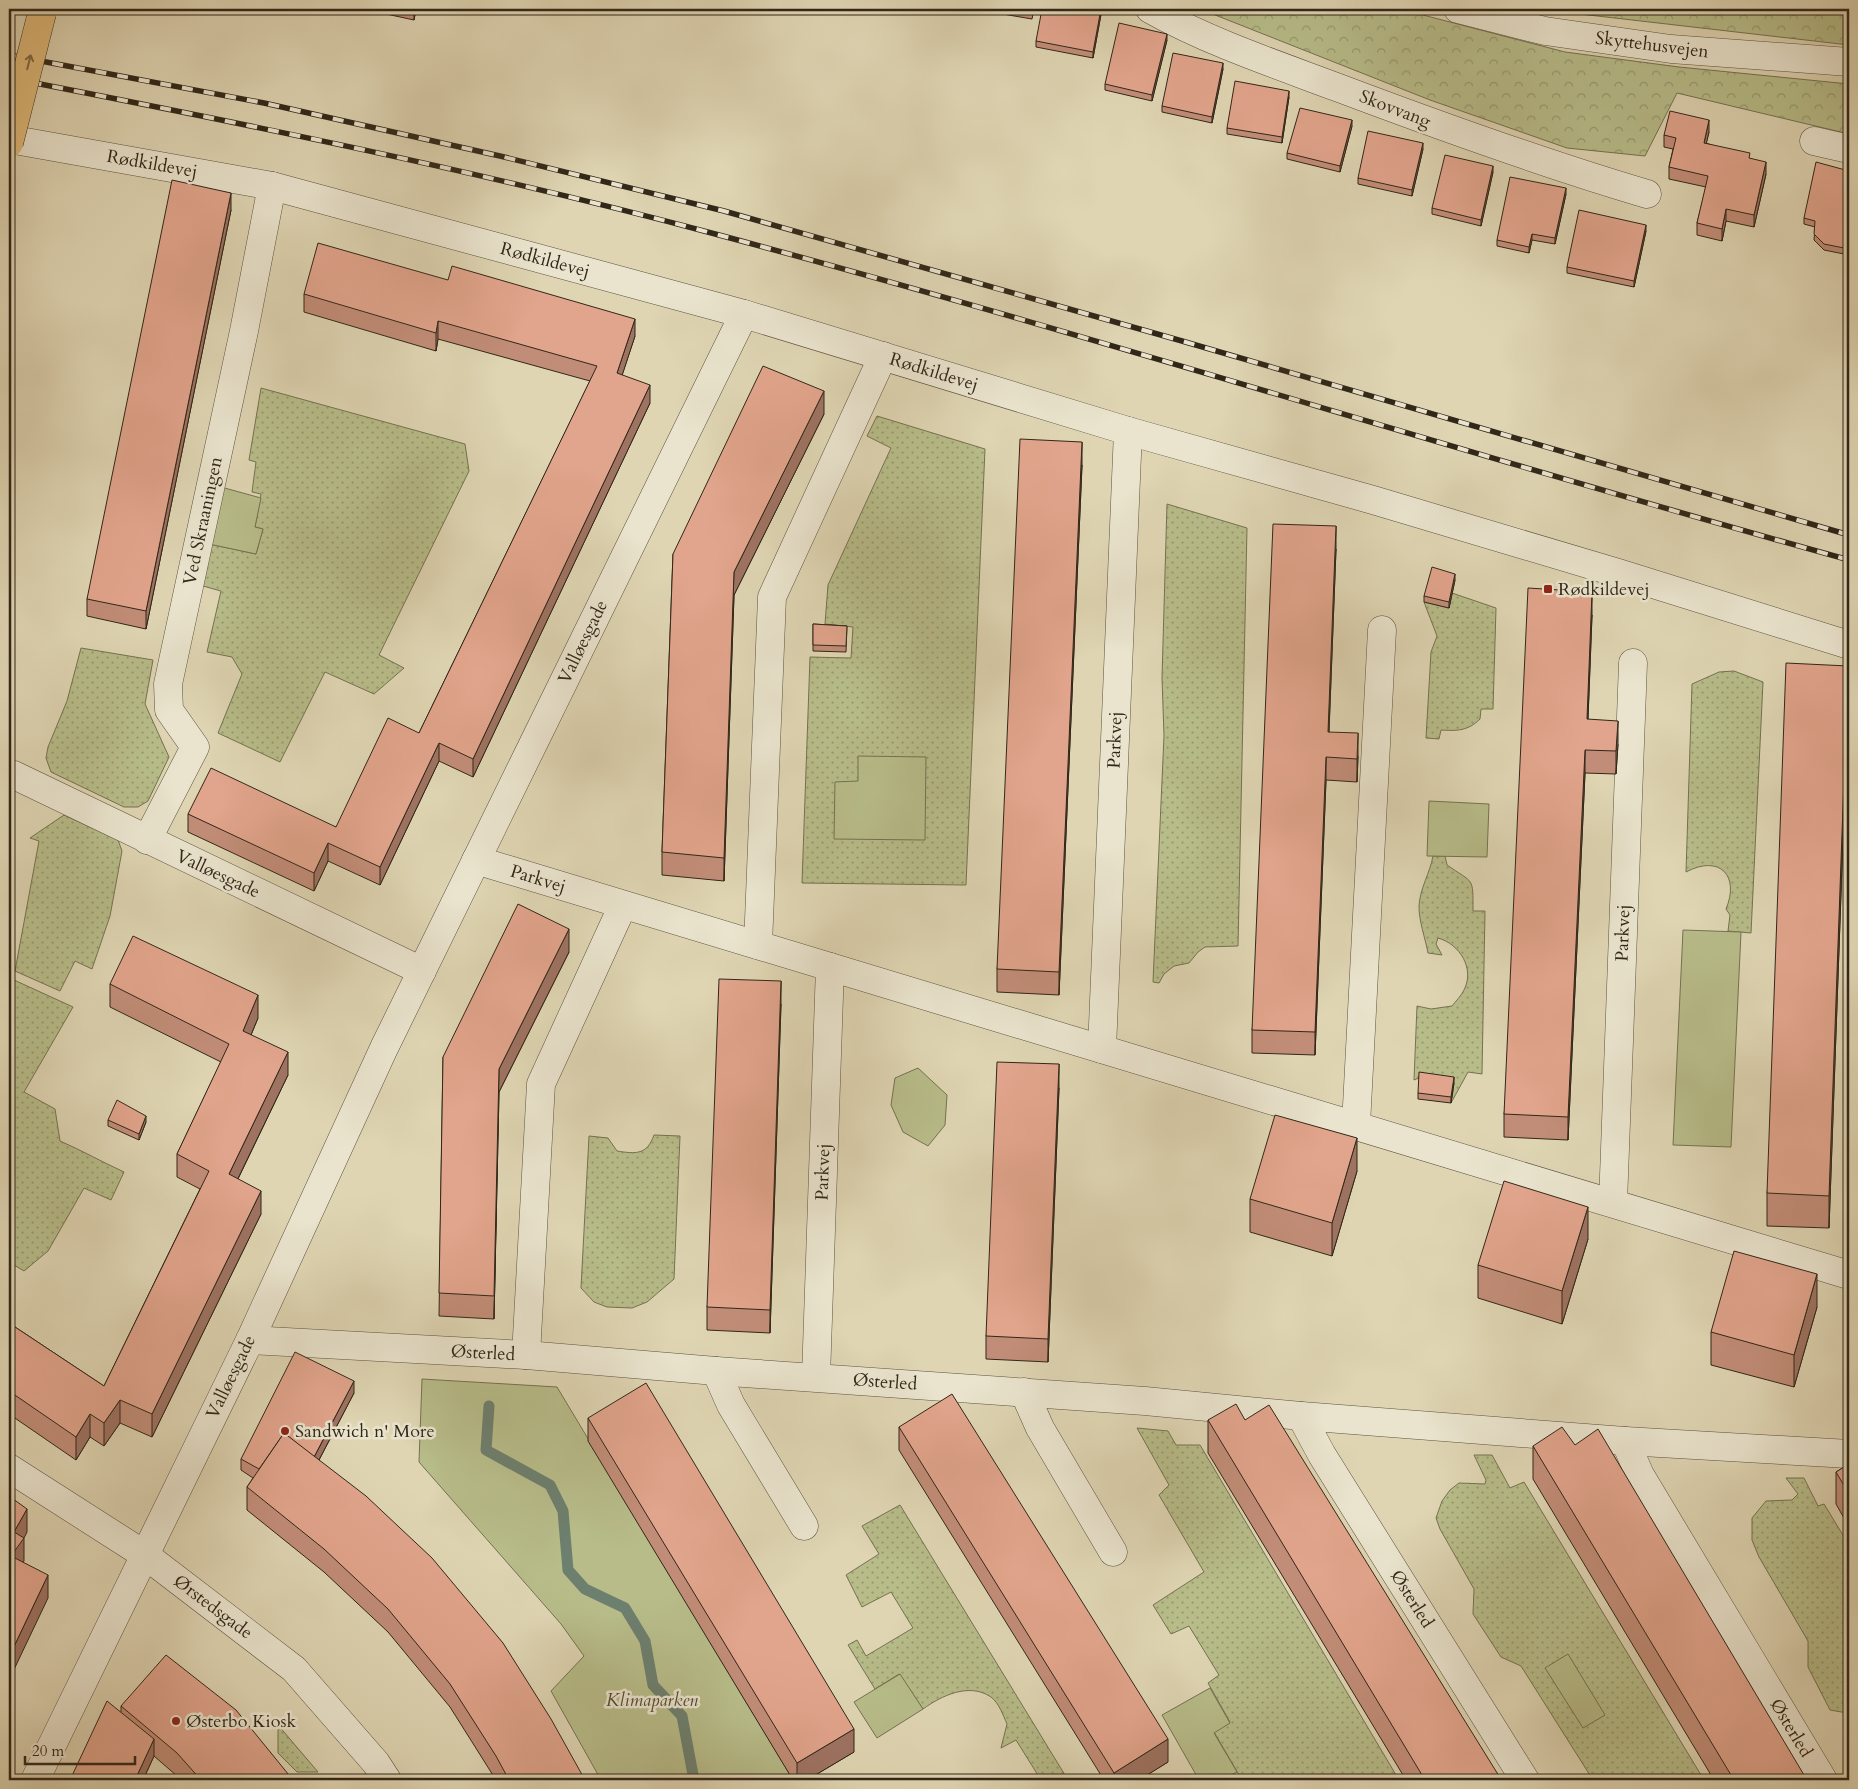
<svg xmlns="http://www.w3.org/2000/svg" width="1858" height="1789" font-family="Cardo,serif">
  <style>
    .grass { fill: url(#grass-dots); stroke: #747251 }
    .forest { fill: url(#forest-crowns); stroke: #747251 }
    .park { fill: #b7bc89; stroke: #747251 }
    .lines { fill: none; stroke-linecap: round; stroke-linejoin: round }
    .stream { stroke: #6d7f6e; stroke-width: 11 }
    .minor-casing { stroke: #5c5240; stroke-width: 29 }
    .minor { stroke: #eae4ce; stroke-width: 28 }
    .rail-casing { stroke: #312719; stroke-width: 5.5 }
    .rail { stroke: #eae4ce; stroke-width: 4; stroke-dasharray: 11; stroke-linecap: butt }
    .major-bridge-casing { stroke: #312719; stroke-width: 29; stroke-linecap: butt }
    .major-bridge { stroke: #e0ba7a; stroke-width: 28 }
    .wall { fill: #c28d78; stroke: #312719 }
    .shaded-wall { fill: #9e7362; stroke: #312719 }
    .building { fill: #e1a48c; stroke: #312719 }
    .oneway { stroke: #806945 }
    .poi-dot { fill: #8f2418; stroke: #eae4ce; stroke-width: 2 }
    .labels { text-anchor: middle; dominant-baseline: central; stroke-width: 5; stroke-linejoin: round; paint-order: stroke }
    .street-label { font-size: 18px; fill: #312719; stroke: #eae4ce }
    .poi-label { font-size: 18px; fill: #312719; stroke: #eae4ce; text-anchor: start }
    .park-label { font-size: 18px; font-style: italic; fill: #524c35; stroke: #eae4ce }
  </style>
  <defs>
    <pattern id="grass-dots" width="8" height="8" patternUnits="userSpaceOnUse" patternTransform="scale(1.25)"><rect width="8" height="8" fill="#b7bc89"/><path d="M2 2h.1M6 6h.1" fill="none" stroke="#95996f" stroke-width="1.8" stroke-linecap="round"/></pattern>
    <pattern id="forest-crowns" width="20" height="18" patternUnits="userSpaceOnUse" patternTransform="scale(1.25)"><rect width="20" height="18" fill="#b7bc89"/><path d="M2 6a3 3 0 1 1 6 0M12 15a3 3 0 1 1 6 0" fill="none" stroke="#95996f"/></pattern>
  </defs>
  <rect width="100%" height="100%" fill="#dfd5b3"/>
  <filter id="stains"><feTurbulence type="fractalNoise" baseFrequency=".004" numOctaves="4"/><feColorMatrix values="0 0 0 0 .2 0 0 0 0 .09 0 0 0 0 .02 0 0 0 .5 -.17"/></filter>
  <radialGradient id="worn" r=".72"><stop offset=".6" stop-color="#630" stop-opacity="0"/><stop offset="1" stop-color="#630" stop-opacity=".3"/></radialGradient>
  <g class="grass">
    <path d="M261 388 465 444 469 471 379 655 404 668 374 694 325 672 280 762 218 733 242 674 232 657 207 652 221 591 203 586 209 544 256 554 263 529 255 527 261 494 252 492 256 462 249 460Z"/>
    <path d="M877 416 985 449 966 885 802 883 810 657 851 658 853 627 825 624 828 585 891 448 867 436Z"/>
    <path d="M1167 504 1247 528 1238 946 1205 947 1198 952 1189 963 1174 966 1164 974 1159 983 1153 982 1164 736 1162 678Z"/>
    <path d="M1452 593 1496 608 1493 709H1481L1480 719C1468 731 1457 731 1441 730L1439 739 1426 738 1431 652 1437 636 1424 602 1449 608Z"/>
    <path d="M81 648 153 660 145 704 169 757 148 801 138 807H124L51 772 46 758 48 747 67 701Z"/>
    <path d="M1734 671 1763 682 1751 933 1728 931 1730 915 1726 909C1740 876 1720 854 1686 872L1692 684 1719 672Z"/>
    <path d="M64 815 118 840 122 851 110 916 92 969 75 961 60 991 15 971 39 841 30 838Z"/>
    <path d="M1433 856H1445L1447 865C1474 884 1473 876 1473 911H1485L1482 1074 1468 1072 1451 1103 1453 1083 1419 1078 1414 1080 1417 1006 1431 1009 1452 1006C1456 1001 1461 996 1464 990 1475 969 1460 944 1438 938L1436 944 1442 955 1428 953C1425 937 1419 922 1419 906 1420 888 1430 873 1433 856Z"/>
    <path d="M14 980 73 1007 24 1092 55 1109 60 1141C83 1151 102 1162 124 1172L111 1200 84 1188 48 1251 24 1271 9 1262V1005Z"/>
    <path d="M654 1135 680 1136 674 1279 647 1302 632 1308 607 1307 594 1302 581 1288 589 1136 608 1138 617 1151C636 1154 647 1155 654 1135Z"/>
    <path d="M1137 1428 1168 1431 1176 1445H1200L1399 1780H1242L1214 1732 1230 1722 1208 1683 1219 1675 1189 1626 1171 1634 1153 1605 1204 1572 1159 1495 1169 1485Z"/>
    <path d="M1474 1455H1492L1510 1488 1524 1482 1704 1780H1593L1521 1666 1501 1657 1473 1614 1474 1589 1440 1529 1436 1518 1442 1501 1450 1490 1459 1483 1485 1484 1486 1480Z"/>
    <path d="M1786 1478H1804L1818 1506 1824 1504 1849 1545V1716L1847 1713 1830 1710 1808 1667V1641L1759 1557 1752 1540V1518L1766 1501 1792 1500 1798 1494Z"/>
    <path d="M900 1505 1068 1780H1041L1016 1740 1001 1748 1007 1724C1003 1715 999 1703 991 1697 969 1682 941 1696 923 1709L899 1674 875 1689 848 1645 857 1640 866 1656 913 1628 891 1592 862 1607 846 1575 879 1554 862 1526Z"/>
    <path d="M278 1725 318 1772H297L278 1753Z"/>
  </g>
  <g class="forest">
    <path d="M1200 9H1400L1565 52 1679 67 1849 84V134L1677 93 1645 156 1567 148 1430 100Z"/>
    <path d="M1558 9H1849V45L1580 14Z"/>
  </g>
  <g class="park">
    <path d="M221 487 261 498 255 527 263 529 256 554 209 544Z"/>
    <path d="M858 756 926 757 925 840 834 839 835 782 858 781Z"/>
    <path d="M1429 801 1489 804 1487 857 1427 856Z"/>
    <path d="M1683 930 1741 932 1731 1147 1673 1145Z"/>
    <path d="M918 1068 947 1095 945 1125 928 1146 903 1132 891 1105 895 1078Z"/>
    <path d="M422 1379 557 1387 793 1780H601L551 1691 584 1656 561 1624 419 1462Z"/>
    <path d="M1568 1654 1605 1715 1583 1728 1545 1668Z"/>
    <path d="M900 1674 923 1709 877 1738 854 1702Z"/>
    <path d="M1210 1688 1230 1723 1214 1733 1237 1772 1221 1780H1199L1162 1715Z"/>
  </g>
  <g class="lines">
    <path class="stream" d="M489 1406 486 1450 550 1485 563 1511 568 1570 585 1589 625 1608 645 1641 653 1685 682 1716 694 1780"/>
    <defs>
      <g id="minor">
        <path d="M1150 9C1209 42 1275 64 1339 88 1440 126 1542 163 1647 194"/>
        <path d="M1458 9 1545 31 1671 49 1849 62"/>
        <path d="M9 139 272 186 744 314 1128 431 1373 500 1618 573 1849 645"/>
        <path d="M1814 141 1849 149"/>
        <path d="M14 775 422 971"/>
        <path d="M147 840 195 747 169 710 168 684 244 331 272 186"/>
        <path d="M476 860 1849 1275"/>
        <path d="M758 945 772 597 883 356"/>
        <path d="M1102 1049 1128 431"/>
        <path d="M1356 1125 1382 630"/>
        <path d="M1613 1203 1633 663"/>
        <path d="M250 1340 526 1355 716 1371 1145 1401 1301 1416 1625 1441 1849 1454"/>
        <path d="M526 1355 541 1084 623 905"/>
        <path d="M716 1371 731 1405 804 1526"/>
        <path d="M816 1377 830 967"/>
        <path d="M1024 1392 1040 1428 1113 1552"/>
        <path d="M1301 1416 1322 1455 1525 1780"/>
        <path d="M1625 1441 1640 1475 1823 1780"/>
        <path d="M9 1468 145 1555 294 1669 376 1763 387 1780"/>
        <path d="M35 1780 250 1340 384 1048 744 314"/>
      </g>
    </defs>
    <use href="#minor" class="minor-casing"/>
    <use href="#minor" class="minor"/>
    <defs>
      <g id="rail">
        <path d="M9 55 264 103 500 156 724 211 1182 341 1849 535"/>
        <path d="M9 78C247 124 484 172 719 235 1097 336 1471 456 1849 560"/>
      </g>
    </defs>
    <use href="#rail" class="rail-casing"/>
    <use href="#rail" class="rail"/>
    <defs>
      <path id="major-bridge" d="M9 143 42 13"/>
    </defs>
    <use href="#major-bridge" class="major-bridge-casing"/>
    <use href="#major-bridge" class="major-bridge"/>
  </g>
  <g class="wall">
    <path d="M363 9H416L414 20Z"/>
    <path d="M979 9H1034L1032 19 979 10Z"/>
    <path d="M1102 9 1093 58 1036 47V41Z"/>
    <path d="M1167 40 1152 101 1105 90V84Z"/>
    <path d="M1223 69 1212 123 1162 112V106Z"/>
    <path d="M1289 97 1282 143 1227 134V128Z"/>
    <path d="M1352 126 1340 172 1287 159V153Z"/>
    <path d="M1709 132 1706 143 1750 159 1766 174 1754 227 1726 221 1722 241 1697 235V223L1706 187 1669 179V167L1673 149 1664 147V135Z"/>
    <path d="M1423 149 1412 196 1358 184V178Z"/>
    <path d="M1849 171V255L1824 250 1814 240 1815 227 1804 224V218Z"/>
    <path d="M1493 172 1481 226 1432 214V208Z"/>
    <path d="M1566 194 1555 244 1532 240 1529 253 1497 246V240Z"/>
    <path d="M231 210 146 629 87 616V599Z"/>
    <path d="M1646 231 1634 287 1567 273V267Z"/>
    <path d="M304 294 635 336 622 375 650 403 473 777 439 761 380 885 328 861 314 891 188 832V814L336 827 419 733 590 381 438 339 436 351 304 312Z"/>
    <path d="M824 414 734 595 724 881 662 875V852L673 554Z"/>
    <path d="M1082 465 1059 995 997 992V969Z"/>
    <path d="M1336 549 1329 732 1358 756 1357 782 1326 780 1315 1055 1252 1053V1030Z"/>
    <path d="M1455 580 1449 608 1424 602V596Z"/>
    <path d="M1592 615 1588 719 1618 744 1616 774 1585 773 1568 1140 1504 1137V1114Z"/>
    <path d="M813 624 847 626 846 652 813 651Z"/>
    <path d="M1848 698 1829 1228 1767 1226V1193Z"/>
    <path d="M569 952 499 1092 494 1319 439 1316 443 1057Z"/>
    <path d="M110 984 258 1018 251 1035 288 1075 238 1179 261 1214 152 1437 120 1423 104 1446 90 1437 76 1460 9 1414V1323L104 1386 200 1189 177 1177V1154L221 1062 110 1007Z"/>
    <path d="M781 1004 770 1333 707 1330V1307Z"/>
    <path d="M1454 1083 1451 1103 1418 1099V1093Z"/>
    <path d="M1059 1088 1048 1362 986 1359V1336Z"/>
    <path d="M108 1120 146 1122 139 1140 108 1126Z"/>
    <path d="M1357 1171 1332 1256 1250 1232V1199Z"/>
    <path d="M1588 1239 1562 1324 1478 1298V1265Z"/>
    <path d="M1817 1307 1794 1387 1711 1365V1332Z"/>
    <path d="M354 1393 319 1460 585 1780H496L450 1707 388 1632 324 1572 247 1510V1487L253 1478 241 1470V1459Z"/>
    <path d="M588 1418 854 1752 807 1780H793L588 1441Z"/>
    <path d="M1208 1420H1245L1499 1780H1406L1208 1453Z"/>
    <path d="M899 1427 1168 1762 1139 1780H1104L899 1450Z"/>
    <path d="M1533 1446 1807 1780H1714L1533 1479Z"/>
    <path d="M1849 1464V1527L1836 1504V1472Z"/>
    <path d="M121 1706 293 1780H181L177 1776 154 1756 143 1780H70L121 1712Z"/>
  </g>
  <g class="shaded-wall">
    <path d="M415 9H416L414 20V14Z"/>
    <path d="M1101 9H1102L1093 58V52Z"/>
    <path d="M1167 34V40L1152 101V95Z"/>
    <path d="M1223 63V69L1212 123V117Z"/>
    <path d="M1289 91V97L1282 143V137Z"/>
    <path d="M1352 120V126L1340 172V166Z"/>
    <path d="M1709 120V132L1704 154V143Z"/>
    <path d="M1423 143V149L1412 196V190Z"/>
    <path d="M1766 162V174L1754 227V215Z"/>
    <path d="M1493 166V172L1481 226V220Z"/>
    <path d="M1566 188V194L1555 244V238Z"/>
    <path d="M231 193V210L146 629V611Z"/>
    <path d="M1726 209V221L1722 241V229Z"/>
    <path d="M1646 225V231L1634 287V281Z"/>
    <path d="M1532 234V240L1529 253V247Z"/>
    <path d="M635 319V336L617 391V373Z"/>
    <path d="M438 321V339L436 351V333Z"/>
    <path d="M650 385V403L473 777V759Z"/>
    <path d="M824 391V414L734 595 724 881V858L734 572Z"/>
    <path d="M1082 442V465L1059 995V972Z"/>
    <path d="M1336 526V549L1328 755V732Z"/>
    <path d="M1455 574V580L1449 608V602Z"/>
    <path d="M1592 592V615L1587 742V719Z"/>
    <path d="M1848 666V698L1829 1228V1196Z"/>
    <path d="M1618 721V744L1616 774V751Z"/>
    <path d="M1358 733V756L1357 782V759Z"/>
    <path d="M439 743V761L380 885V867Z"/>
    <path d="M1585 750V773L1568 1140V1117Z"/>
    <path d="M1326 757V780L1315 1055V1032Z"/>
    <path d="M328 843V861L314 891V873Z"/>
    <path d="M569 929V952L499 1092 494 1319 499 1069Z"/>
    <path d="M781 981V1004L770 1333V1310Z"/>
    <path d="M258 995V1018L243 1054V1031Z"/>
    <path d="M288 1052V1075L229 1197V1174Z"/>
    <path d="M1059 1064V1088L1048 1362V1339Z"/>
    <path d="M1454 1077V1083L1451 1103V1097Z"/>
    <path d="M146 1116V1122L139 1140V1134Z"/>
    <path d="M1357 1138V1171L1332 1256V1223Z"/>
    <path d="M261 1191V1214L152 1437V1414Z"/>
    <path d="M1588 1207V1239L1562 1324V1291Z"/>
    <path d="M1817 1274V1307L1794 1387V1355Z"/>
    <path d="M354 1381V1393L310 1477V1465Z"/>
    <path d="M120 1400V1423L104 1446V1423Z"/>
    <path d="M90 1414V1437L76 1460V1437Z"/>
    <path d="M27 1509V1532L24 1538V1561L11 1579V1556L14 1532Z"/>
    <path d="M48 1575V1598L9 1680V1657Z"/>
    <path d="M854 1729V1752L807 1780H797V1763Z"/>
    <path d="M154 1739V1756L143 1780H135Z"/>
    <path d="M1168 1739V1762L1139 1780H1114V1773Z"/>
    <path d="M1499 1776V1780H1494Z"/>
  </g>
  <g class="building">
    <path d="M390 9H415L414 14Z"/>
    <path d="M1006 9H1033L1032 13Z"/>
    <path d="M1042 9H1101L1093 52 1036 41Z"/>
    <path d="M1119 23 1167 34 1152 95 1105 84Z"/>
    <path d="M1173 53 1223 63 1212 117 1162 106Z"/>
    <path d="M1235 81 1289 91 1282 137 1227 128Z"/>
    <path d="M1300 108 1352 120 1340 166 1287 153Z"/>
    <path d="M1670 111 1709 120 1704 143 1750 153 1749 158 1766 162 1754 215 1726 209 1722 229 1697 223 1708 176 1669 167 1676 138 1664 135Z"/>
    <path d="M1368 131 1423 143 1412 190 1358 178Z"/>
    <path d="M1445 155 1493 166 1481 220 1432 208Z"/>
    <path d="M1816 162 1849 171V249L1824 244 1814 234 1815 221 1804 218Z"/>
    <path d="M1510 177 1566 188 1555 238 1532 234 1529 247 1497 240Z"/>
    <path d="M172 180 231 193 146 611 87 599Z"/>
    <path d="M1579 210 1646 225 1634 281 1567 267Z"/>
    <path d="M318 243 448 280 452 266 635 319 617 373 650 385 473 759 439 743 380 867 328 843 314 873 188 814 211 768 336 827 388 718 419 733 597 366 438 321 436 333 304 294Z"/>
    <path d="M763 366 824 391 734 572 724 858 662 852 673 554Z"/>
    <path d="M1020 439 1082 442 1059 972 997 969Z"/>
    <path d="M1273 524 1336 526 1328 732 1358 733 1357 759 1326 757 1315 1032 1252 1030Z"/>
    <path d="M1432 567 1455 574 1449 602 1424 596Z"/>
    <path d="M1528 588 1592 592 1587 719 1618 721 1616 751 1585 750 1568 1117 1504 1114Z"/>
    <path d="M813 624 847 626 846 646 813 645Z"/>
    <path d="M1786 663 1848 666 1829 1196 1767 1193Z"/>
    <path d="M518 904 569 929 499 1069 494 1296 439 1293 443 1057Z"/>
    <path d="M133 936 258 995 243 1031 288 1052 229 1174 261 1191 152 1414 120 1400 104 1423 90 1414 76 1437 9 1391V1323L104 1386 209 1171 177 1154 229 1044 110 984Z"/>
    <path d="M719 979 781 981 770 1310 707 1307Z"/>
    <path d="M997 1062 1059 1064 1048 1339 986 1336Z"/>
    <path d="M1419 1072 1454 1077 1451 1097 1418 1093Z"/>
    <path d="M117 1100 146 1116 139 1134 108 1120Z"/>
    <path d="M1275 1115 1357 1138 1332 1223 1250 1199Z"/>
    <path d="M1504 1181 1588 1207 1562 1291 1478 1265Z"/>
    <path d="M1734 1251 1817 1274 1794 1355 1711 1332Z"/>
    <path d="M295 1352 354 1381 314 1457 284 1433 259 1469 241 1459Z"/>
    <path d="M646 1383 854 1729 797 1763 588 1418Z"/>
    <path d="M952 1394 1168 1739 1114 1773 899 1427Z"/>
    <path d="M1236 1404 1245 1420 1269 1405 1499 1776 1494 1780H1458L1457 1778 1454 1780H1425L1208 1420Z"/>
    <path d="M1562 1427 1575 1445 1598 1429 1807 1780H1734L1533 1446Z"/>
    <path d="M284 1433 366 1496 432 1558 503 1643 551 1719 585 1780H509L496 1756 450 1684 388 1609 324 1549 247 1487Z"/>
    <path d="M1849 1464V1494L1836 1472Z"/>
    <path d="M9 1496 27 1509 14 1532 24 1538 11 1556 48 1575 9 1657Z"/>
    <path d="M166 1655 236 1710 293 1780H201L177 1753 121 1706Z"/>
    <path d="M107 1701 154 1739 135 1780H70Z"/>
  </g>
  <defs><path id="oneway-shaft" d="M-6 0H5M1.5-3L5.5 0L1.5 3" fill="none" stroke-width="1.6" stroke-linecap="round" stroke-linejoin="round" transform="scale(1.25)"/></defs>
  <use class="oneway" href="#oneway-shaft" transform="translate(29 62) rotate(-76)"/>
  <g class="poi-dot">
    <rect x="1543" y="584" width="10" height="10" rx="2.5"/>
    <circle cx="285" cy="1431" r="5"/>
    <circle cx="176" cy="1721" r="5"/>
  </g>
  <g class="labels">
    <g class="street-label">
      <text transform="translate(1652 45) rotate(7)">Skyttehusvejen</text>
      <text transform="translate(1395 109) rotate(21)">Skovvang</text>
      <text transform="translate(152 164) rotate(10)">Rødkildevej</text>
      <text transform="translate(545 260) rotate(15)">Rødkildevej</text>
      <text transform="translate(934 372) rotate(17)">Rødkildevej</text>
      <text transform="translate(203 521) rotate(-78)">Ved Skraaningen</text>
      <text transform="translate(583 642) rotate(-64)">Valløesgade</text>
      <text transform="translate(1115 740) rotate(-88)">Parkvej</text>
      <text transform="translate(218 874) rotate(25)">Valløesgade</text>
      <text transform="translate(538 879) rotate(17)">Parkvej</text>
      <text transform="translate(1623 933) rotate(-88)">Parkvej</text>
      <text transform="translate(823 1172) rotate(-88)">Parkvej</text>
      <text transform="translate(483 1353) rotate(3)">Østerled</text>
      <text transform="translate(231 1377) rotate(-64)">Valløesgade</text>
      <text transform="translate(885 1382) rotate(4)">Østerled</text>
      <text transform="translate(1412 1599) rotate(58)">Østerled</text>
      <text transform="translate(213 1607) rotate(37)">Ørstedsgade</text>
      <text transform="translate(1791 1728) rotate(59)">Østerled</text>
    </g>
    <g class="poi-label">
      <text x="1558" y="589">Rødkildevej</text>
      <text x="295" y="1431">Sandwich n' More</text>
      <text x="186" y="1721">Østerbo Kiosk</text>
    </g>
    <g class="park-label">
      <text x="652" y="1700">Klimaparken</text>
    </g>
  </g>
  <rect width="1858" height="1789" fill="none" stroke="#dfd5b3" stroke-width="30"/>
  <rect x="10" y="10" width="1838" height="1769" fill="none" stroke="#312719" stroke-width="2.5"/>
  <rect x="15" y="15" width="1828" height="1759" fill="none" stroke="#312719"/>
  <path d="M25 1756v8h110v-8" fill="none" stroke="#312719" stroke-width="2.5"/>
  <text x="32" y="1756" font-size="15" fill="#312719" stroke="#eae4ce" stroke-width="4" paint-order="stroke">20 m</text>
  <rect width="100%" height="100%" filter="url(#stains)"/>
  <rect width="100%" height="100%" fill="url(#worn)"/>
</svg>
